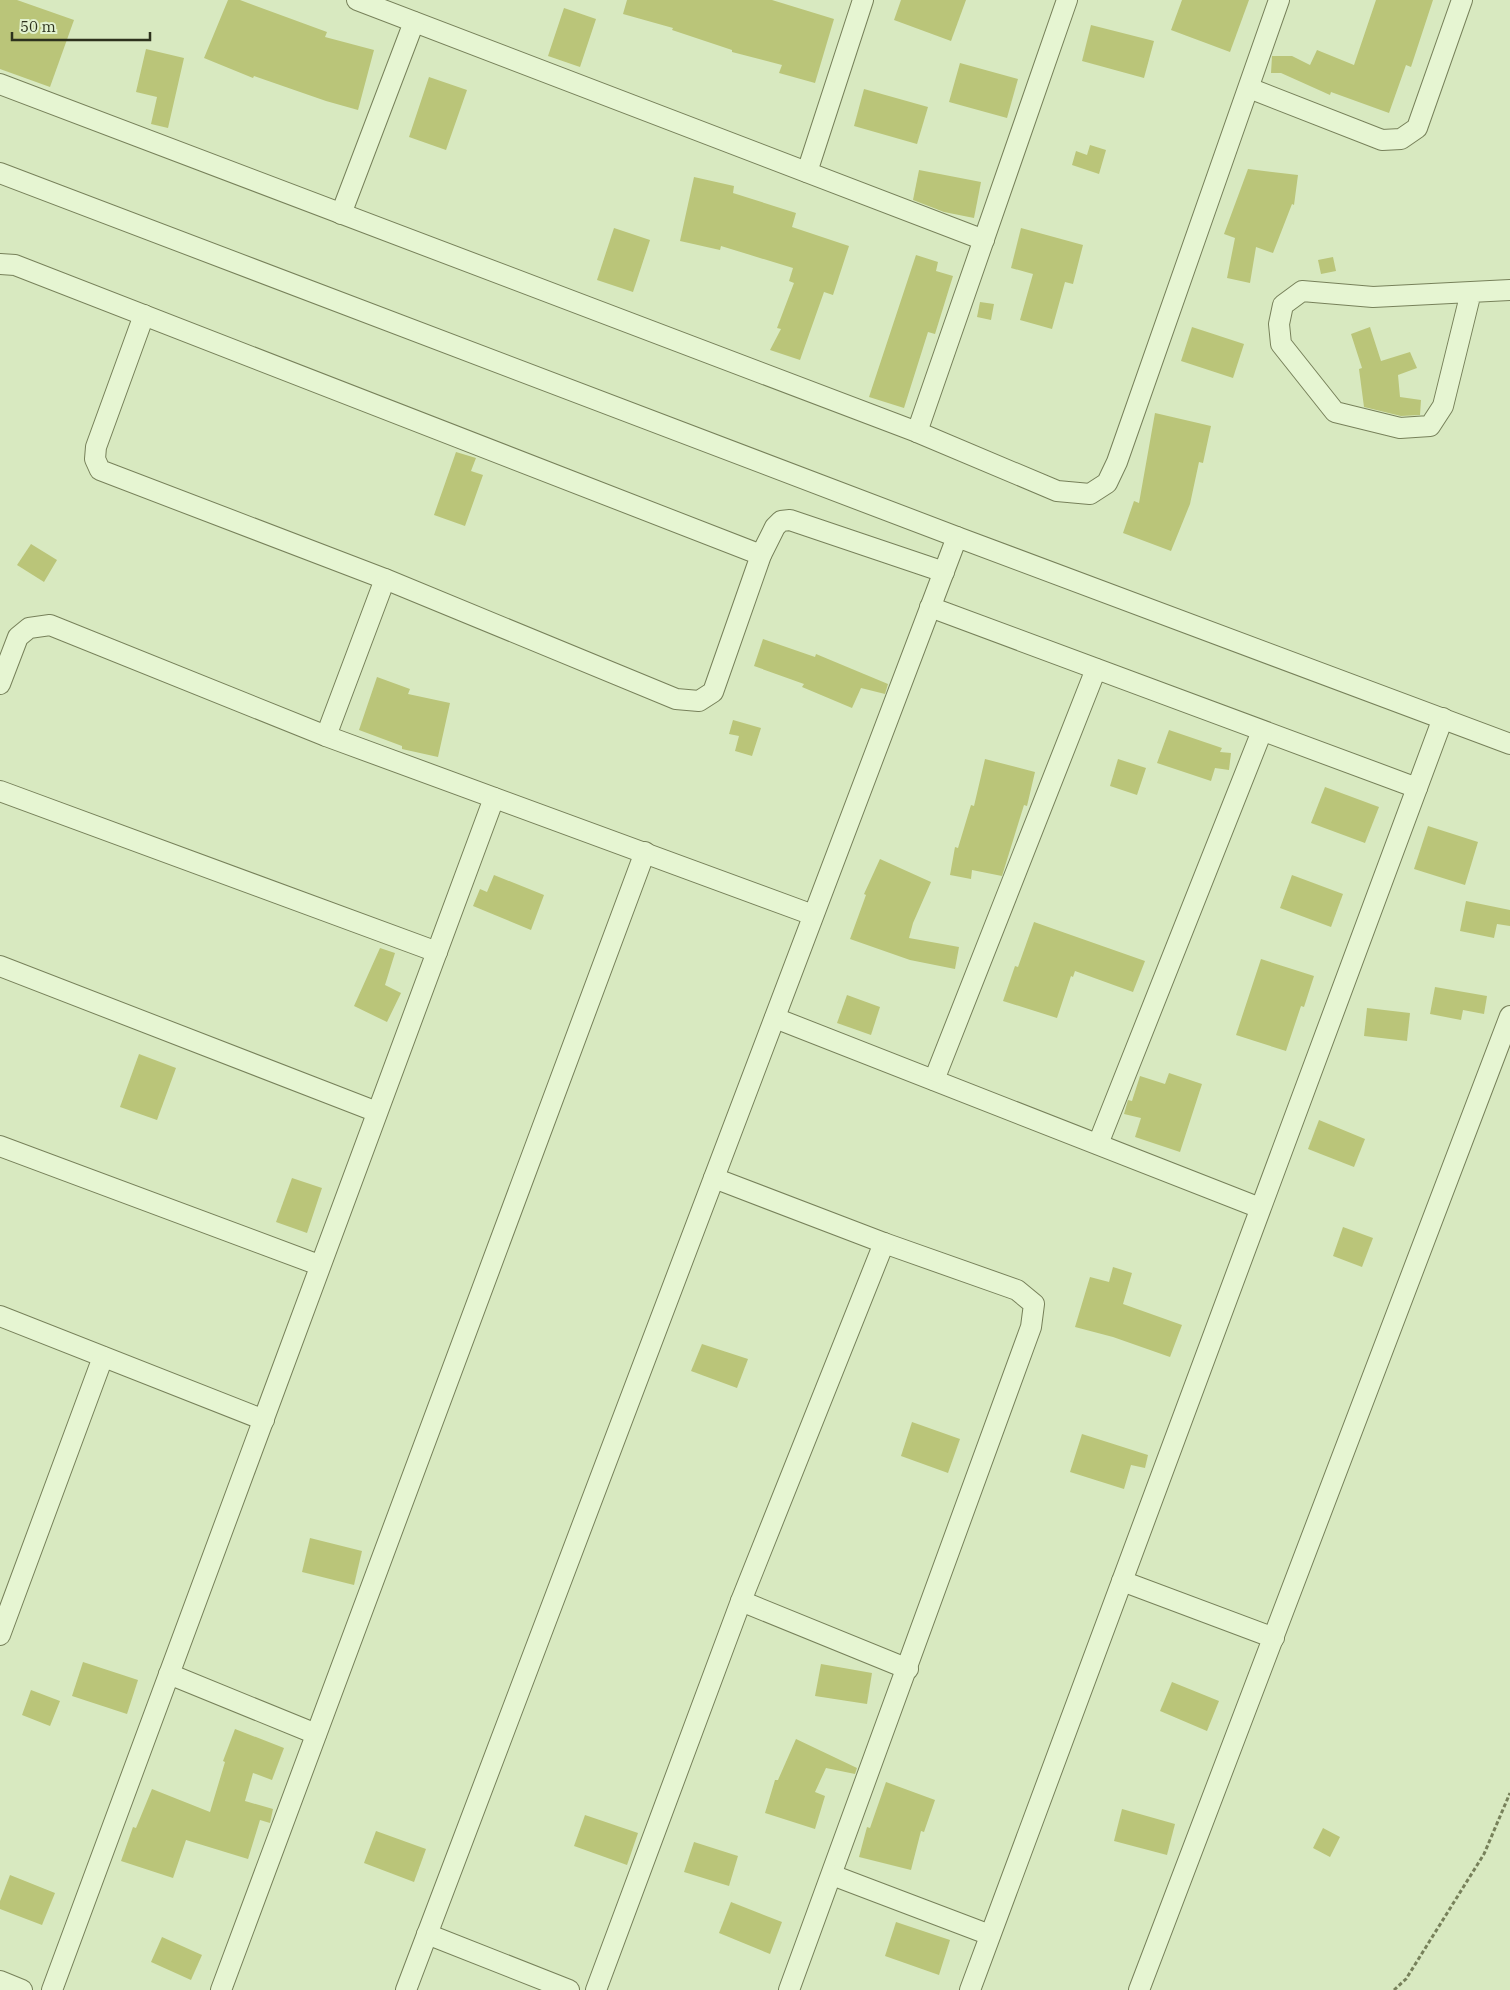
<svg xmlns="http://www.w3.org/2000/svg" width="1510" height="1990" font-family="'IBM Plex Serif',serif">
  <style>
    .building { fill: #bac579 }
    .lines { fill: none; stroke-linecap: round; stroke-linejoin: round }
    .minor-casing { stroke: #77815a; stroke-width: 22 }
    .path { stroke: #77815a; stroke-width: 3; stroke-dasharray: 4 2.5; stroke-linecap: butt }
    .minor { stroke: #e6f5d2; stroke-width: 20 }
  </style>
  <rect width="100%" height="100%" fill="#d8e9c0"/>
  <g class="building">
    <path d="M0 0H17L74 20 50 87 0 69Z"/>
    <path d="M228 0H240L327 32 325 37 374 50 358 110 326 101 254 76 253 78 204 58Z"/>
    <path d="M627 0H772L834 19 815 83 779 73 782 65 732 52V50L672 30 673 28 623 14Z"/>
    <path d="M901 0H966L951 41 894 20Z"/>
    <path d="M1182 0H1249L1230 52 1171 30Z"/>
    <path d="M1376 0H1433L1411 67 1406 65 1389 113 1331 92 1330 95 1281 73H1271L1272 56H1292L1310 65 1317 50 1354 65Z"/>
    <path d="M564 8 596 19 580 67 548 56Z"/>
    <path d="M1091 25 1154 41 1144 78 1082 61Z"/>
    <path d="M146 49 184 58 168 128 151 124 157 97 136 92Z"/>
    <path d="M960 63 1018 79 1007 118 949 102Z"/>
    <path d="M429 77 467 90 446 150 409 137Z"/>
    <path d="M864 89 928 107 917 144 854 126Z"/>
    <path d="M1090 145 1106 150 1099 174 1072 165 1076 151 1087 155Z"/>
    <path d="M1248 169 1298 175 1294 205 1292 204 1273 253 1256 247 1250 283 1227 278 1235 238 1224 234Z"/>
    <path d="M919 170 981 182 974 218 944 212 913 200Z"/>
    <path d="M694 177 734 186 733 193 796 213 792 227 849 246 833 295 824 292 800 360 770 350 781 329 777 328 794 283 789 281 793 268 721 246 720 250 680 241Z"/>
    <path d="M614 228 650 240 633 292 597 280Z"/>
    <path d="M1021 228 1083 245 1073 284 1065 282 1052 329 1020 320 1033 274 1011 268Z"/>
    <path d="M916 255 938 262 936 271 953 276 935 334 928 332 904 408 869 397Z"/>
    <path d="M1333 257 1336 271 1321 274 1318 260Z"/>
    <path d="M980 302 994 304 991 320 977 317Z"/>
    <path d="M1192 327 1244 344 1233 378 1181 361Z"/>
    <path d="M1370 327 1381 361 1410 352 1417 368 1398 375 1400 397 1421 400 1420 415 1401 416 1364 407 1359 369 1362 368 1351 334Z"/>
    <path d="M1155 413 1211 426 1203 463 1199 462 1190 504 1171 551 1123 533 1134 501 1139 503Z"/>
    <path d="M456 452 476 458 471 471 483 475 465 526 434 515Z"/>
    <path d="M31 544 57 560 44 582 17 565Z"/>
    <path d="M763 639 815 657 816 654 888 684 885 694 861 688 852 708 802 687 804 684 754 666Z"/>
    <path d="M377 677 410 689 408 694 450 703 438 757 402 749V746L359 730Z"/>
    <path d="M733 720 761 728 752 756 735 751 739 736 729 734Z"/>
    <path d="M1169 730 1222 748 1220 752 1231 753 1229 770 1215 768 1211 781 1157 763Z"/>
    <path d="M985 759 1035 772 1027 806 1024 805 1002 876 972 870 971 879 950 875 955 847 958 848 971 805 974 806Z"/>
    <path d="M1118 759 1146 768 1137 795 1110 786Z"/>
    <path d="M1325 787 1379 807 1365 843 1311 823Z"/>
    <path d="M1428 826 1478 842 1465 885 1414 869Z"/>
    <path d="M880 859 931 882 913 923 909 938 959 947 955 969 910 960 850 939 866 895 864 894Z"/>
    <path d="M494 875 544 895 531 930 473 906 480 889 487 892Z"/>
    <path d="M1292 875 1343 894 1331 927 1280 908Z"/>
    <path d="M1466 901 1510 910V926L1497 924 1494 938 1460 931Z"/>
    <path d="M1034 922 1145 961 1133 992 1075 971 1073 977 1071 976 1057 1018 1003 1001 1015 966 1018 967Z"/>
    <path d="M380 948 395 953 385 985 401 993 387 1022 354 1006Z"/>
    <path d="M1261 959 1314 976 1304 1007 1301 1006 1286 1051 1236 1035Z"/>
    <path d="M1435 987 1487 996 1484 1014 1463 1010 1461 1020 1430 1014Z"/>
    <path d="M847 995 880 1007 871 1035 837 1023Z"/>
    <path d="M1367 1008 1410 1013 1407 1041 1364 1036Z"/>
    <path d="M139 1054 176 1068 157 1120 120 1107Z"/>
    <path d="M1169 1073 1202 1084 1180 1152 1135 1137 1141 1118 1124 1114 1128 1100 1132 1101 1140 1076 1165 1084Z"/>
    <path d="M1319 1120 1365 1139 1354 1167 1308 1149Z"/>
    <path d="M292 1178 322 1188 307 1233 276 1222Z"/>
    <path d="M1343 1227 1373 1238 1362 1267 1333 1256Z"/>
    <path d="M1113 1267 1132 1273 1123 1304 1182 1325 1170 1357 1113 1337 1075 1327 1090 1277 1109 1282Z"/>
    <path d="M702 1344 748 1359 737 1388 691 1371Z"/>
    <path d="M912 1422 960 1439 948 1473 901 1456Z"/>
    <path d="M1082 1434 1148 1455 1145 1468 1131 1465 1124 1489 1070 1472Z"/>
    <path d="M310 1538 362 1551 354 1585 302 1572Z"/>
    <path d="M83 1662 138 1680 127 1714 72 1696Z"/>
    <path d="M821 1664 872 1673 867 1704 815 1696Z"/>
    <path d="M1172 1682 1219 1701 1207 1731 1160 1711Z"/>
    <path d="M31 1690 60 1701 50 1726 22 1715Z"/>
    <path d="M235 1729 284 1748 272 1780 253 1773 245 1801 273 1809 270 1823 260 1820 248 1859 186 1840 173 1878 121 1861 133 1827 136 1828 152 1789 210 1812 225 1762 223 1761Z"/>
    <path d="M796 1739 857 1768 855 1774 826 1768 815 1792 825 1796 815 1829 765 1813 775 1780H778Z"/>
    <path d="M886 1782 935 1800 924 1832 921 1831 911 1870 859 1857 867 1827 870 1828Z"/>
    <path d="M1122 1809 1175 1824 1167 1855 1114 1841Z"/>
    <path d="M585 1815 638 1833 627 1865 574 1846Z"/>
    <path d="M1323 1828 1340 1837 1330 1857 1313 1848Z"/>
    <path d="M376 1831 426 1849 414 1882 364 1863Z"/>
    <path d="M694 1842 738 1856 729 1886 684 1872Z"/>
    <path d="M10 1875 55 1893 42 1925 0 1909V1901Z"/>
    <path d="M731 1902 782 1922 770 1954 719 1933Z"/>
    <path d="M896 1922 950 1940 939 1975 885 1956Z"/>
    <path d="M162 1937 202 1955 191 1980 151 1962Z"/>
  </g>
  <g class="lines">
    <defs>
      <g id="minor">
        <path d="M357 0 984 240"/>
        <path d="M0 84 917 432 1057 491 1090 494 1107 483 1117 462 1279 0"/>
        <path d="M1249 88 1382 140 1401 139 1417 128 1462 0"/>
        <path d="M807 172 863 0"/>
        <path d="M0 173 957 537 1510 744"/>
        <path d="M341 214 414 22"/>
        <path d="M0 264 15 265 761 555"/>
        <path d="M1471 292 1443 406 1430 426 1400 428 1335 412 1281 344 1279 324 1283 305 1302 291 1373 297 1510 290"/>
        <path d="M144 315 96 447 95 459 100 470 385 579 676 699 699 701 713 692 761 555 775 527 781 521 790 520 944 572"/>
        <path d="M917 432 1067 0"/>
        <path d="M930 607 1417 788"/>
        <path d="M0 684 18 637 29 628 50 625 326 736 813 915"/>
        <path d="M326 736 385 579"/>
        <path d="M0 791 437 952"/>
        <path d="M0 966 377 1112"/>
        <path d="M775 1018 1260 1208"/>
        <path d="M934 1080 1096 669"/>
        <path d="M1098 1144 1262 731"/>
        <path d="M0 1146 319 1265"/>
        <path d="M714 1178 884 1243 1017 1290 1034 1304 1031 1327 789 1990"/>
        <path d="M0 1316 264 1420"/>
        <path d="M1122 1581 1274 1638"/>
        <path d="M741 1601 908 1669"/>
        <path d="M0 1635 103 1357"/>
        <path d="M169 1674 316 1734"/>
        <path d="M832 1875 990 1935"/>
        <path d="M427 1934 569 1990"/>
        <path d="M0 1981 22 1990"/>
        <path d="M52 1990 494 798"/>
        <path d="M221 1990 645 852"/>
        <path d="M406 1990 957 537"/>
        <path d="M596 1990 741 1601 884 1243"/>
        <path d="M970 1990 1443 718"/>
        <path d="M1139 1990 1510 1016"/>
      </g>
    </defs>
    <use href="#minor" class="minor-casing"/>
    <path class="path" d="M1394 1990 1406 1979 1484 1854 1510 1793"/>
    <use href="#minor" class="minor"/>
  </g>
  <path d="M12 32v8h138v-8" fill="none" stroke="#2d321d" stroke-width="2.5"/>
  <text x="20" y="32" font-size="15" fill="#2d321d" stroke="#e2f2cf" stroke-width="4" paint-order="stroke">50 m</text>
</svg>
